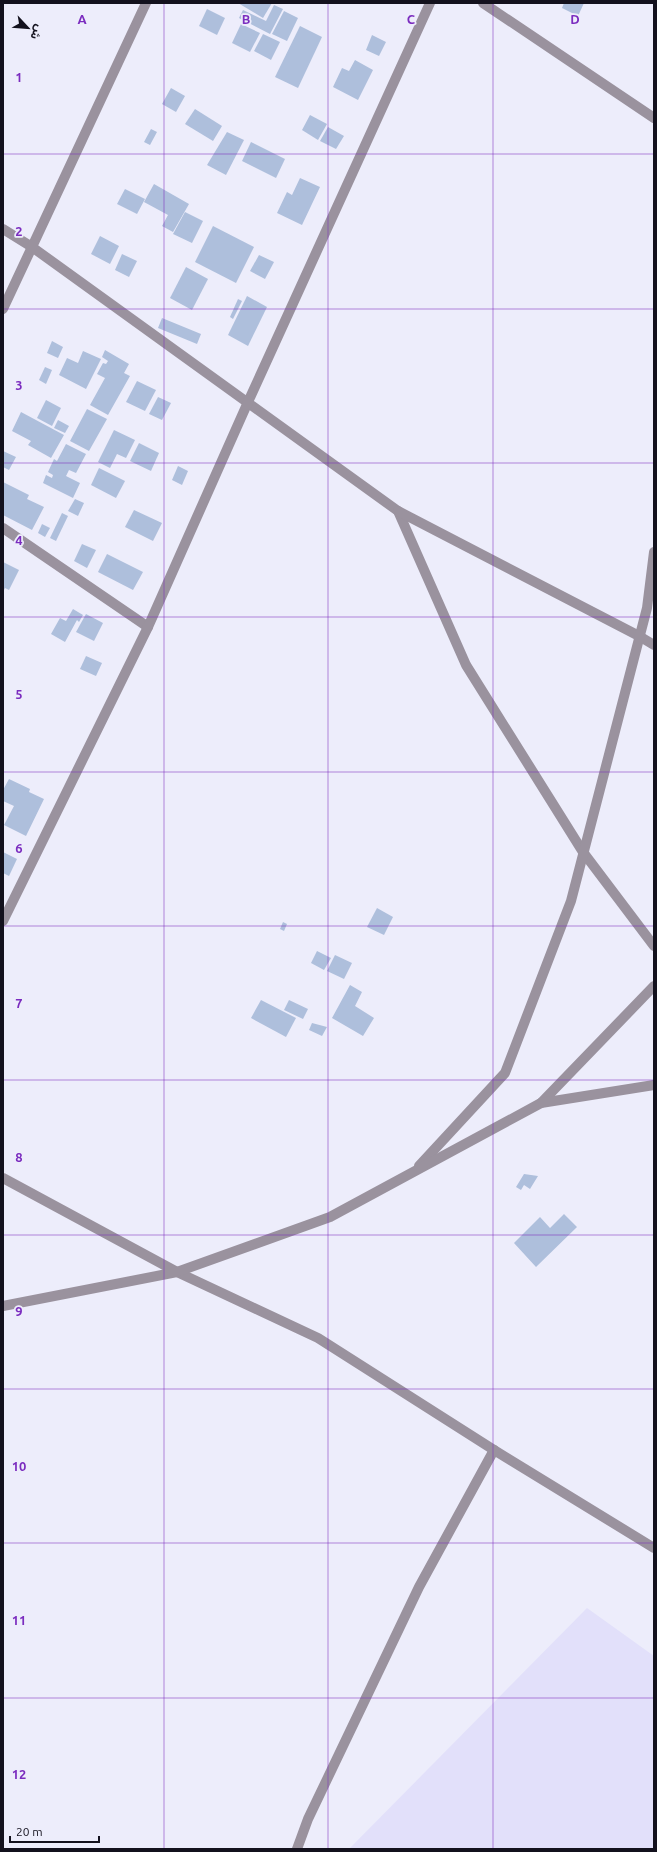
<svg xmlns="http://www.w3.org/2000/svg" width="657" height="1852" font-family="Ubuntu,'Noto Sans Arabic',sans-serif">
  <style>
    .built { fill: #e2e0fa }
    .building { fill: #aebfdc }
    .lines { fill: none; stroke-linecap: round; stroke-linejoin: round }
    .minor { stroke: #9a929e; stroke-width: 10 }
    .grid { fill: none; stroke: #7b2cbf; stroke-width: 1; stroke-opacity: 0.55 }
    .grid-label { font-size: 13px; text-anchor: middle; font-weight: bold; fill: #7b2cbf; stroke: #ededfb; stroke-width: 3.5; stroke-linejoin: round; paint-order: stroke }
  </style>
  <rect width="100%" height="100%" fill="#ededfb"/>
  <path class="built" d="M587 1608 654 1656V1849H349Z"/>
  <g class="building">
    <path d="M238 3H272L263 18Z"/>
    <path d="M564 3H584L578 16 562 8Z"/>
    <path d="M274 5 283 9 270 34 239 18 243 10 266 21Z"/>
    <path d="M207 9 225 18 217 35 199 26Z"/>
    <path d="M284 11 298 18 287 41 272 34Z"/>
    <path d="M241 24 260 33 250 52 232 43Z"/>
    <path d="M300 26 322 37 298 88 275 77Z"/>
    <path d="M263 34 280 42 271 60 254 51Z"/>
    <path d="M372 35 386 42 379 56 366 50Z"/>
    <path d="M355 60 373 70 358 100 333 87 342 68 349 71Z"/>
    <path d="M171 88 185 96 176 112 162 104Z"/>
    <path d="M195 109 222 126 213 141 185 124Z"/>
    <path d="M310 115 327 124 318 140 302 130Z"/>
    <path d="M328 127 344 136 336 149 320 141Z"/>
    <path d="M151 129 157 132 150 145 144 142Z"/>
    <path d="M227 132 244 140 226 175 207 165Z"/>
    <path d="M251 142 285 159 276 178 242 161Z"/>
    <path d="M300 178 320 187 302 225 277 213 287 192 292 195Z"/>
    <path d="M154 184 189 204 173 232 162 226 168 215 144 202Z"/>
    <path d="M125 189 145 199 137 214 117 204Z"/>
    <path d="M185 212 203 221 192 243 173 234Z"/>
    <path d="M213 226 254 247 236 283 195 262Z"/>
    <path d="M100 236 119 246 110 264 91 254Z"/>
    <path d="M122 254 137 261 129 277 115 270Z"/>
    <path d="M259 255 274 262 265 279 250 271Z"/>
    <path d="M186 267 208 279 192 310 170 298Z"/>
    <path d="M247 296 267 307 248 346 228 335Z"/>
    <path d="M238 299 242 301 233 319 230 317Z"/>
    <path d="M162 318 201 334 197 344 158 328Z"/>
    <path d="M52 341 63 347 58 358 47 353Z"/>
    <path d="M105 350 129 364 124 373 130 376 108 415 90 405 105 378 97 374 103 363 106 364 108 361 102 357Z"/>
    <path d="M83 351 101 359 86 389 59 375 67 358 78 363Z"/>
    <path d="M45 367 52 370 46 384 39 380Z"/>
    <path d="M137 381 156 390 145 411 126 402Z"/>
    <path d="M158 397 171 403 162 420 149 414Z"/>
    <path d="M46 400 61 408 52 426 37 418Z"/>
    <path d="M87 409 107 419 89 451 70 441Z"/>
    <path d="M21 412 64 435 51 458 28 445 31 441 12 431Z"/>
    <path d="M58 420 69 426 65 433 54 428Z"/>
    <path d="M114 430 135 440 126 458 117 454 110 468 98 462Z"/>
    <path d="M139 443 159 453 151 471 130 461Z"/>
    <path d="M66 444 86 454 76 473 69 470 66 476 80 483 73 498 43 483 46 475 52 478 53 475 48 472 54 459 57 461Z"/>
    <path d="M3 451 16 457 9 470 3 467Z"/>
    <path d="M178 466 188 471 182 485 172 480Z"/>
    <path d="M99 468 125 481 116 498 91 485Z"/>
    <path d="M3 482 29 495 27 499 44 507 32 530 3 515Z"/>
    <path d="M75 499 84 503 78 516 68 511Z"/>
    <path d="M134 510 162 523 153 541 125 527Z"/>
    <path d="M62 513 68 516 56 541 50 538Z"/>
    <path d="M42 524 50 528 45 537 38 533Z"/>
    <path d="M82 544 96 550 87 568 74 561Z"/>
    <path d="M107 554 143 572 133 590 98 572Z"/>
    <path d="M3 562 19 570 9 590 5 588 3 592Z"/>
    <path d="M73 609 83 615 79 622 77 620 65 642 51 634 60 618 66 621Z"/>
    <path d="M86 614 103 623 94 641 76 632Z"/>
    <path d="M86 656 102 663 96 676 80 669Z"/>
    <path d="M9 779 30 789 29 792 44 799 26 836 4 825 14 806 3 801V790Z"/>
    <path d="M3 852 17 859 9 876 3 873Z"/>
    <path d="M377 908 393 917 384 935 367 927Z"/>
    <path d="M283 922 287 924 284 931 280 929Z"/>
    <path d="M317 951 331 958 324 970 311 963Z"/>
    <path d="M335 955 352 963 344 979 327 971Z"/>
    <path d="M350 985 362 992 355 1006 374 1018 363 1036 332 1018Z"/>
    <path d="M261 1000 296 1018 286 1037 251 1018Z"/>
    <path d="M289 1000 308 1009 303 1019 284 1010Z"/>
    <path d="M312 1023 327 1027 322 1036 309 1030Z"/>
    <path d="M524 1174 538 1176 530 1189 524 1185 521 1190 516 1187Z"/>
    <path d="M564 1214 577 1227 536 1267 514 1243 540 1217 550 1228Z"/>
  </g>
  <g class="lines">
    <g class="minor">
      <path d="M483 3 654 118"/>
      <path d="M3 229 32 247 398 511 466 665 583 852 654 946"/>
      <path d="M3 309 146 3"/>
      <path d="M398 511 639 636 654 645"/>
      <path d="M3 528 148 627"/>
      <path d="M3 921 148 627 248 402 430 3"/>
      <path d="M541 1103 654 986"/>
      <path d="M419 1166 505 1073 571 901 647 608 654 552"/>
      <path d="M3 1178 177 1272 318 1338 494 1450 654 1548"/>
      <path d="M3 1306 177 1272 330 1217 541 1103 654 1085"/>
      <path d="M297 1849 308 1819 419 1587 494 1450"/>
    </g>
  </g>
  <path class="grid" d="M164 3V1849M328 3V1849M493 3V1849M3 154H654M3 309H654M3 463H654M3 617H654M3 772H654M3 926H654M3 1080H654M3 1235H654M3 1389H654M3 1543H654M3 1698H654"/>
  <g class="grid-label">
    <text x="82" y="24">A</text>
    <text x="246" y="24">B</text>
    <text x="411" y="24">C</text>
    <text x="575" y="24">D</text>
    <text x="19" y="82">1</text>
    <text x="19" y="236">2</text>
    <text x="19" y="390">3</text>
    <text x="19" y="545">4</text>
    <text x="19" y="699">5</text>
    <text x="19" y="853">6</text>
    <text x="19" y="1008">7</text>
    <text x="19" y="1162">8</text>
    <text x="19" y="1316">9</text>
    <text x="19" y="1471">10</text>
    <text x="19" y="1625">11</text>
    <text x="19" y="1779">12</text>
  </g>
  <rect width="657" height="1852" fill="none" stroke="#13111d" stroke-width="8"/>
  <g transform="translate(28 28) rotate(116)" stroke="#ededfb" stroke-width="3" paint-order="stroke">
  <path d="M0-3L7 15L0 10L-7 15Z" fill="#13111d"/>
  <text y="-6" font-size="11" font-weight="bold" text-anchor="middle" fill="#13111d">ش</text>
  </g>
  <path d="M10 1836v6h89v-6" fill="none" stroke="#13111d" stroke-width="2"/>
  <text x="16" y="1836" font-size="12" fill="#13111d" stroke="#ededfb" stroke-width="3" paint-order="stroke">20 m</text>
</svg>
